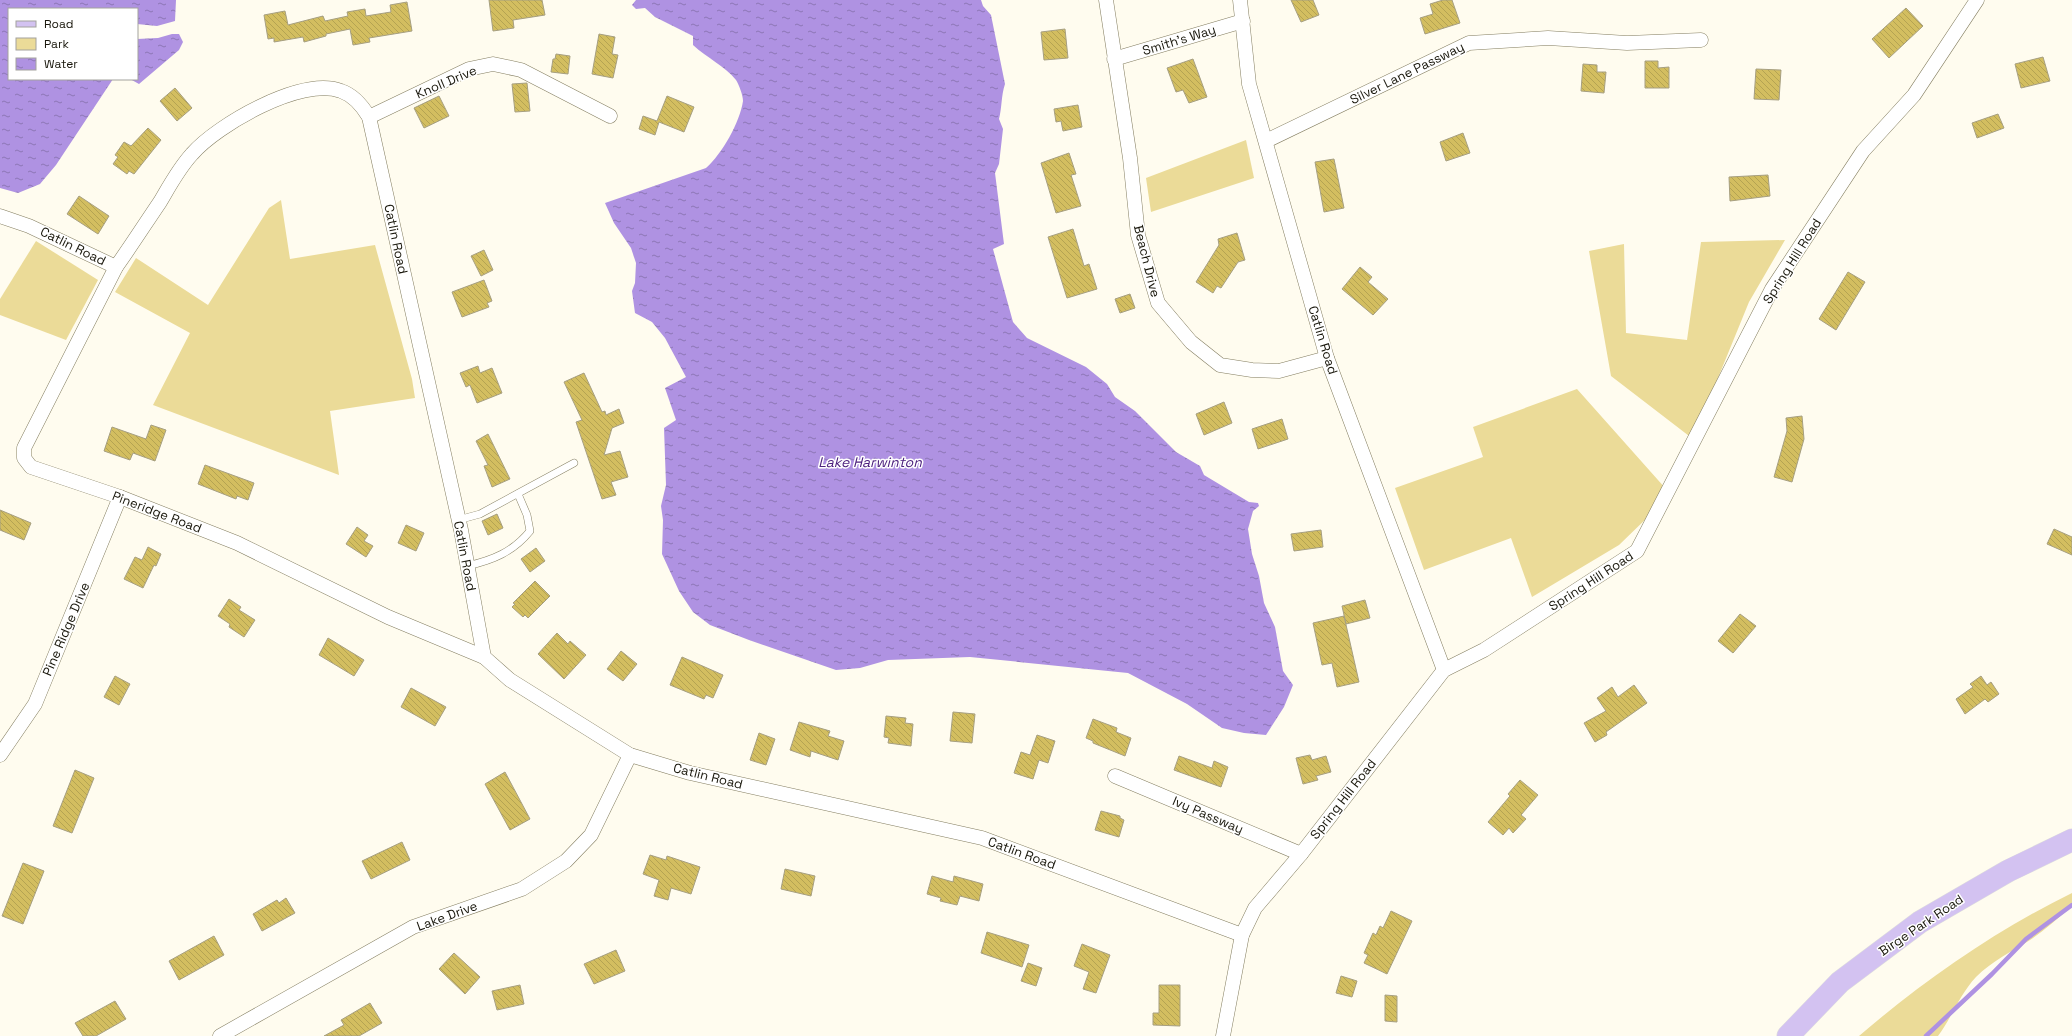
<svg xmlns="http://www.w3.org/2000/svg" width="2072" height="1036" font-family="'Space Grotesk',sans-serif">
  <style>
    .green { fill: #ebdb98 }
    .water { fill: url(#water-ripples) }
    .lines { fill: none; stroke-linecap: round; stroke-linejoin: round }
    .stream { stroke: #af92e2; stroke-width: 4.5 }
    .building { fill: url(#building-back-hatch); stroke: #a69f81 }
    .lane-casing { stroke: #847e61; stroke-width: 8 }
    .street-casing { stroke: #847e61; stroke-width: 15 }
    .primary-casing { stroke: #dfdedd; stroke-width: 23 }
    .lane { stroke: #fff; stroke-width: 7 }
    .street { stroke: #fff; stroke-width: 14 }
    .primary { stroke: #d3c2f1; stroke-width: 22 }
    .labels { text-anchor: middle; dominant-baseline: central; stroke-width: 3; stroke-linejoin: round; paint-order: stroke }
    .street-label { font-size: 13px; fill: #18160b; stroke: #fff }
    .water-label { font-size: 14px; font-style: italic; fill: #4c217e; stroke: #fff }
  </style>
  <defs>
    <pattern id="water-ripples" width="26" height="14" patternUnits="userSpaceOnUse"><rect width="26" height="14" fill="#af92e2"/><path d="M2 4q2-2 4 0t4 0M15 11q2-2 4 0t4 0" fill="none" stroke="#8d76b5"/></pattern>
    <pattern id="building-back-hatch" width="6" height="6" patternUnits="userSpaceOnUse"><rect width="6" height="6" fill="#d3be60"/><path d="M-1 5l2 2M0 0l6 6M5-1l2 2" fill="none" stroke="#b4a352"/></pattern>
  </defs>
  <rect width="100%" height="100%" fill="#fffcef"/>
  <g class="green">
    <path d="M1246 140 1254 178 1151 212 1146 178Z"/>
    <path d="M281 200 290 259 375 245 412 379 415 398 330 411 339 475 153 405 190 333 115 292 136 258 208 305 269 208Z"/>
    <path d="M1785 240 1749 302 1693 439 1611 376 1589 251 1624 244 1626 333 1687 340 1701 242Z"/>
    <path d="M36 241 98 280 66 340 0 315V299Z"/>
    <path d="M1577 389 1666 489 1650 515 1619 545 1532 597 1511 538 1424 570 1395 488 1483 457 1473 427Z"/>
    <path d="M2072 893V905C2059 918 2045 930 2030 940 2011 952 1992 961 1976 977 1960 994 1952 1017 1938 1036H1859C1923 981 1996 930 2072 893Z"/>
  </g>
  <g class="water">
    <path d="M0 0H176L175 21 157 26 137 24V9H9V79H113L56 165 40 184 18 193 0 188Z"/>
    <path d="M636 0H981L983 6 991 15 1005 84C1001 96 1002 108 999 119L1003 129 999 164 995 173 1004 244 993 249 1013 322 1027 338 1086 367 1107 384 1115 397 1135 411 1176 452 1200 466 1204 475 1249 502 1258 503 1259 506 1253 511 1248 529 1252 554 1259 576 1264 603 1275 627 1283 671 1293 685 1284 707 1266 735 1244 733 1222 728 1187 704 1128 673 970 657 888 660 860 668 836 670 749 640 710 625 693 612 679 591 662 554 663 520 661 506 666 485 664 428 676 420 665 388 686 377 665 338 652 322 635 313 632 291 635 283 636 263 631 248 614 223 605 203 706 168C722 154 740 122 743 101 743 95 739 85 736 80 725 66 707 58 693 45V36L655 17 645 8 636 9 632 5Z"/>
    <path d="M172 34H179L183 42 179 50 139 84 130 79H137V39L158 38Z"/>
  </g>
  <g class="lines">
    <path class="stream" d="M1926 1036 1992 974 2026 939 2072 905"/>
  </g>
  <g class="building">
    <path d="M489 0H542L545 15 513 20 514 28 493 31Z"/>
    <path d="M1291 0H1313L1319 15 1301 22Z"/>
    <path d="M1443 0H1452L1460 23 1425 34 1420 18 1433 14 1430 4Z"/>
    <path d="M407 2 412 31 369 38 370 42 353 45 350 29 326 34V36L304 42 303 37 274 42V38L268 39 264 15 285 11 288 25 323 16 325 21 348 16 347 12 365 9 366 16 391 12 390 5Z"/>
    <path d="M1906 8 1923 26 1889 58 1872 39Z"/>
    <path d="M1065 29 1068 58 1044 60 1041 32Z"/>
    <path d="M599 34 615 37 612 54 618 55 613 78 592 74Z"/>
    <path d="M556 54 570 56 568 74 551 72 553 59H555Z"/>
    <path d="M2043 57 2050 81 2021 88 2015 64Z"/>
    <path d="M1193 59 1207 97 1189 103 1183 90 1176 92 1167 68Z"/>
    <path d="M1645 61H1658V68L1669 67V88H1645Z"/>
    <path d="M1583 64 1597 65V72H1606L1604 93 1581 91Z"/>
    <path d="M1756 69 1781 70 1779 100 1754 99Z"/>
    <path d="M527 83 530 111 515 112 512 84Z"/>
    <path d="M175 88 192 108 177 121 160 101Z"/>
    <path d="M439 96 449 116 424 128 414 108Z"/>
    <path d="M667 96 694 107 684 132 659 122 655 135 639 129 643 116 657 121Z"/>
    <path d="M1078 105 1082 127 1063 131 1061 121 1056 122 1054 109Z"/>
    <path d="M1998 114 2004 128 1977 138 1972 123Z"/>
    <path d="M148 128 161 140 134 174 129 171 127 174 113 164 118 157 115 155 124 142 131 146Z"/>
    <path d="M1463 133 1470 153 1446 161 1440 142Z"/>
    <path d="M1069 153 1076 174 1071 175 1081 206 1056 213 1041 163Z"/>
    <path d="M1334 159 1344 208 1324 212 1315 162Z"/>
    <path d="M1768 175 1770 196 1730 201 1729 177Z"/>
    <path d="M79 196 109 216 98 234 67 214Z"/>
    <path d="M1073 229 1084 266 1089 264 1097 289 1067 298 1048 237Z"/>
    <path d="M1237 233 1245 260 1238 262 1221 288 1217 286 1213 293 1196 282 1219 245 1218 239Z"/>
    <path d="M484 250 493 270 481 276 471 256Z"/>
    <path d="M1360 267 1372 277 1368 282 1388 299 1373 315 1342 289Z"/>
    <path d="M1848 272 1865 282 1836 330 1819 319Z"/>
    <path d="M484 280 492 301 487 303 489 307 462 317 452 292Z"/>
    <path d="M1130 294 1135 308 1120 313 1115 299Z"/>
    <path d="M478 366 480 373 492 368 502 393 477 403 470 385 466 387 460 373Z"/>
    <path d="M584 373 602 412 605 411 606 415 619 409 624 423 612 428 604 455 620 451 628 477 611 482 616 495 602 499 576 422 582 420 564 382Z"/>
    <path d="M1224 402 1232 423 1204 435 1196 414Z"/>
    <path d="M1802 416 1804 439 1792 482 1774 477 1787 431 1786 418Z"/>
    <path d="M1282 419 1288 439 1258 449 1252 429Z"/>
    <path d="M151 425 166 430 155 461 133 453 130 460 104 451 112 427 146 439Z"/>
    <path d="M488 434 510 479 492 487 484 466 488 465 476 441Z"/>
    <path d="M205 465 254 483 248 500 237 496 236 499 198 484Z"/>
    <path d="M0 510 31 523 24 540 0 530Z"/>
    <path d="M497 514 503 528 488 535 482 521Z"/>
    <path d="M406 525 424 533 416 551 398 543Z"/>
    <path d="M357 527 368 535 364 541 373 546 366 557 346 544Z"/>
    <path d="M2054 529 2072 537V555L2047 544Z"/>
    <path d="M1321 530 1323 547 1294 551 1291 534Z"/>
    <path d="M148 547 161 554 156 566 154 565 143 588 124 579 135 557 142 560Z"/>
    <path d="M536 548 545 561 530 572 521 559Z"/>
    <path d="M535 581 550 596 528 618 525 615 523 617 512 607 515 604 513 603Z"/>
    <path d="M229 599 241 607 239 610 255 620 244 637 229 627 230 624 218 616Z"/>
    <path d="M1365 600 1370 618 1346 624 1342 606Z"/>
    <path d="M1740 614 1756 626 1733 653 1718 641Z"/>
    <path d="M1344 616 1359 682 1337 687 1332 663 1322 665 1313 623Z"/>
    <path d="M557 633 568 644 570 641 586 655 564 679 538 654Z"/>
    <path d="M328 638 364 660 354 676 319 655Z"/>
    <path d="M621 651 637 664 623 681 607 669Z"/>
    <path d="M682 657 723 675 713 698 706 695 704 699 670 685Z"/>
    <path d="M115 676 130 684 119 705 104 697Z"/>
    <path d="M1981 676 1987 685 1991 682 1999 694 1988 702 1985 699 1965 714 1956 699 1973 687 1970 684Z"/>
    <path d="M1634 685 1647 703 1606 732 1607 735 1595 742 1584 723 1606 711 1597 698 1612 687 1618 697Z"/>
    <path d="M411 688 446 707 435 726 401 707Z"/>
    <path d="M953 712 975 714 972 743 950 741Z"/>
    <path d="M886 716 906 718 905 723 913 724 911 746 888 743 889 738 884 737Z"/>
    <path d="M1093 719 1117 728 1116 732 1131 738 1125 756 1093 743V741L1086 738Z"/>
    <path d="M799 722 830 731 828 736 844 741 838 760 811 751 810 757 790 750Z"/>
    <path d="M759 733 775 739 766 765 750 760Z"/>
    <path d="M1037 735 1055 741 1048 763 1039 760 1033 779 1014 773 1021 752 1030 755Z"/>
    <path d="M1310 755 1312 760 1326 756 1331 772 1316 776 1318 780 1303 784 1296 758Z"/>
    <path d="M1179 756 1212 768 1214 761 1228 767 1221 787 1174 770Z"/>
    <path d="M75 770 94 778 72 833 53 826Z"/>
    <path d="M505 772 530 819 510 830 485 784Z"/>
    <path d="M1520 780 1538 795 1521 815 1526 819 1513 833 1509 828 1503 835 1488 822 1510 796 1508 794Z"/>
    <path d="M1101 811 1120 816V818L1124 820 1119 837 1095 830Z"/>
    <path d="M402 842 410 860 371 879 362 861Z"/>
    <path d="M650 855 666 860 667 856 700 867 691 894 671 888 668 900 654 896 659 880 643 874Z"/>
    <path d="M23 863 44 871 23 924 2 916Z"/>
    <path d="M785 869 815 876 811 896 781 889Z"/>
    <path d="M932 876 953 882 954 876 983 884 979 901 960 896 957 905 940 901 941 898 927 894Z"/>
    <path d="M286 898 295 913 262 931 253 914 277 900 279 903Z"/>
    <path d="M1391 911 1412 921 1387 974 1364 963 1368 955 1364 953 1373 933 1376 935 1380 926 1383 928Z"/>
    <path d="M987 932 1029 945 1022 967 981 953Z"/>
    <path d="M214 936 224 955 179 980 169 961Z"/>
    <path d="M1082 944 1110 955 1096 993 1083 989 1089 972 1074 966Z"/>
    <path d="M616 950 625 971 594 984 584 964Z"/>
    <path d="M454 953 480 977 465 994 439 969Z"/>
    <path d="M1028 963 1042 968 1036 986 1021 981Z"/>
    <path d="M1341 976 1357 981 1352 997 1336 993Z"/>
    <path d="M520 985 524 1004 497 1010 492 991Z"/>
    <path d="M1159 985H1180V1026L1153 1025V1013H1159Z"/>
    <path d="M1385 995 1397 996V1022L1385 1021Z"/>
    <path d="M115 1001 126 1019 96 1036H83L75 1023Z"/>
    <path d="M370 1003 382 1023 359 1036H324L344 1025 341 1020Z"/>
  </g>
  <g class="lines">
    <defs>
      <g id="lane">
        <path d="M458 520 480 514 574 463"/>
        <path d="M467 566C493 560 513 552 530 531L527 515 518 494"/>
      </g>
      <g id="street">
        <path d="M1106 0 1130 158 1138 235 1158 303 1191 342 1220 365 1252 370 1279 371 1327 358"/>
        <path d="M1240 0 1249 84 1327 358 1444 670"/>
        <path d="M1114 59 1243 21"/>
        <path d="M369 117 469 69 493 64 521 70 610 116"/>
        <path d="M1266 141 1469 43 1548 38 1627 43 1701 40"/>
        <path d="M0 216 29 226 116 267C131 246 145 224 160 202 170 185 179 168 192 154 217 125 302 76 341 91 353 95 363 107 369 117L461 530 484 657 510 680 630 755 690 773 982 838 1242 935"/>
        <path d="M116 267 24 448V458L31 467 120 497 237 543 388 617 484 657"/>
        <path d="M0 755 35 704 120 497"/>
        <path d="M1115 776 1301 854"/>
        <path d="M220 1036 413 927 522 889 566 861 591 835 630 755"/>
        <path d="M1223 1036 1242 935 1255 908 1301 854 1444 670 1484 650 1637 551 1772 289 1863 151 1914 95 1977 0"/>
      </g>
      <path id="primary" d="M1788 1036 1840 982 1920 922 2008 871 2072 840"/>
    </defs>
    <use href="#lane" class="lane-casing"/>
    <use href="#street" class="street-casing"/>
    <use href="#primary" class="primary-casing"/>
    <use href="#lane" class="lane"/>
    <use href="#street" class="street"/>
    <use href="#primary" class="primary"/>
  </g>
  <g class="labels">
    <g class="street-label">
      <text transform="translate(1179 40) rotate(-17)">Smith's Way</text>
      <text transform="translate(1407 73) rotate(-26)">Silver Lane Passway</text>
      <text transform="translate(446 82) rotate(-23)">Knoll Drive</text>
      <text transform="translate(396 239) rotate(78)">Catlin Road</text>
      <text transform="translate(73 246) rotate(26)">Catlin Road</text>
      <text transform="translate(1147 261) rotate(76)">Beach Drive</text>
      <text transform="translate(1792 261) rotate(-58)">Spring Hill Road</text>
      <text transform="translate(1323 340) rotate(73)">Catlin Road</text>
      <text transform="translate(157 512) rotate(21)">Pineridge Road</text>
      <text transform="translate(465 556) rotate(79)">Catlin Road</text>
      <text transform="translate(1591 581) rotate(-33)">Spring Hill Road</text>
      <text transform="translate(66 629) rotate(-67)">Pine Ridge Drive</text>
      <text transform="translate(708 776) rotate(14)">Catlin Road</text>
      <text transform="translate(1343 799) rotate(-52)">Spring Hill Road</text>
      <text transform="translate(1208 815) rotate(23)">Ivy Passway</text>
      <text transform="translate(1022 853) rotate(20)">Catlin Road</text>
      <text transform="translate(447 916) rotate(-20)">Lake Drive</text>
      <text transform="translate(1921 925) rotate(-34)">Birge Park Road</text>
    </g>
    <g class="water-label">
      <text x="870" y="462">Lake Harwinton</text>
    </g>
  </g>
  <rect x="8" y="8" width="130" height="72" fill="#ffffff" stroke="#a3a29d"/>
  <rect x="16" y="21" width="20" height="6" fill="#d3c2f1" stroke="#a3a29d"/>
  <text x="44" y="28" font-size="12" fill="#18160b">Road</text>
  <rect x="16" y="38" width="20" height="12" fill="#ebdb98" stroke="#a3a29d"/>
  <text x="44" y="48" font-size="12" fill="#18160b">Park</text>
  <rect x="16" y="58" width="20" height="12" fill="url(#water-ripples)" stroke="#a3a29d"/>
  <text x="44" y="68" font-size="12" fill="#18160b">Water</text>
</svg>
